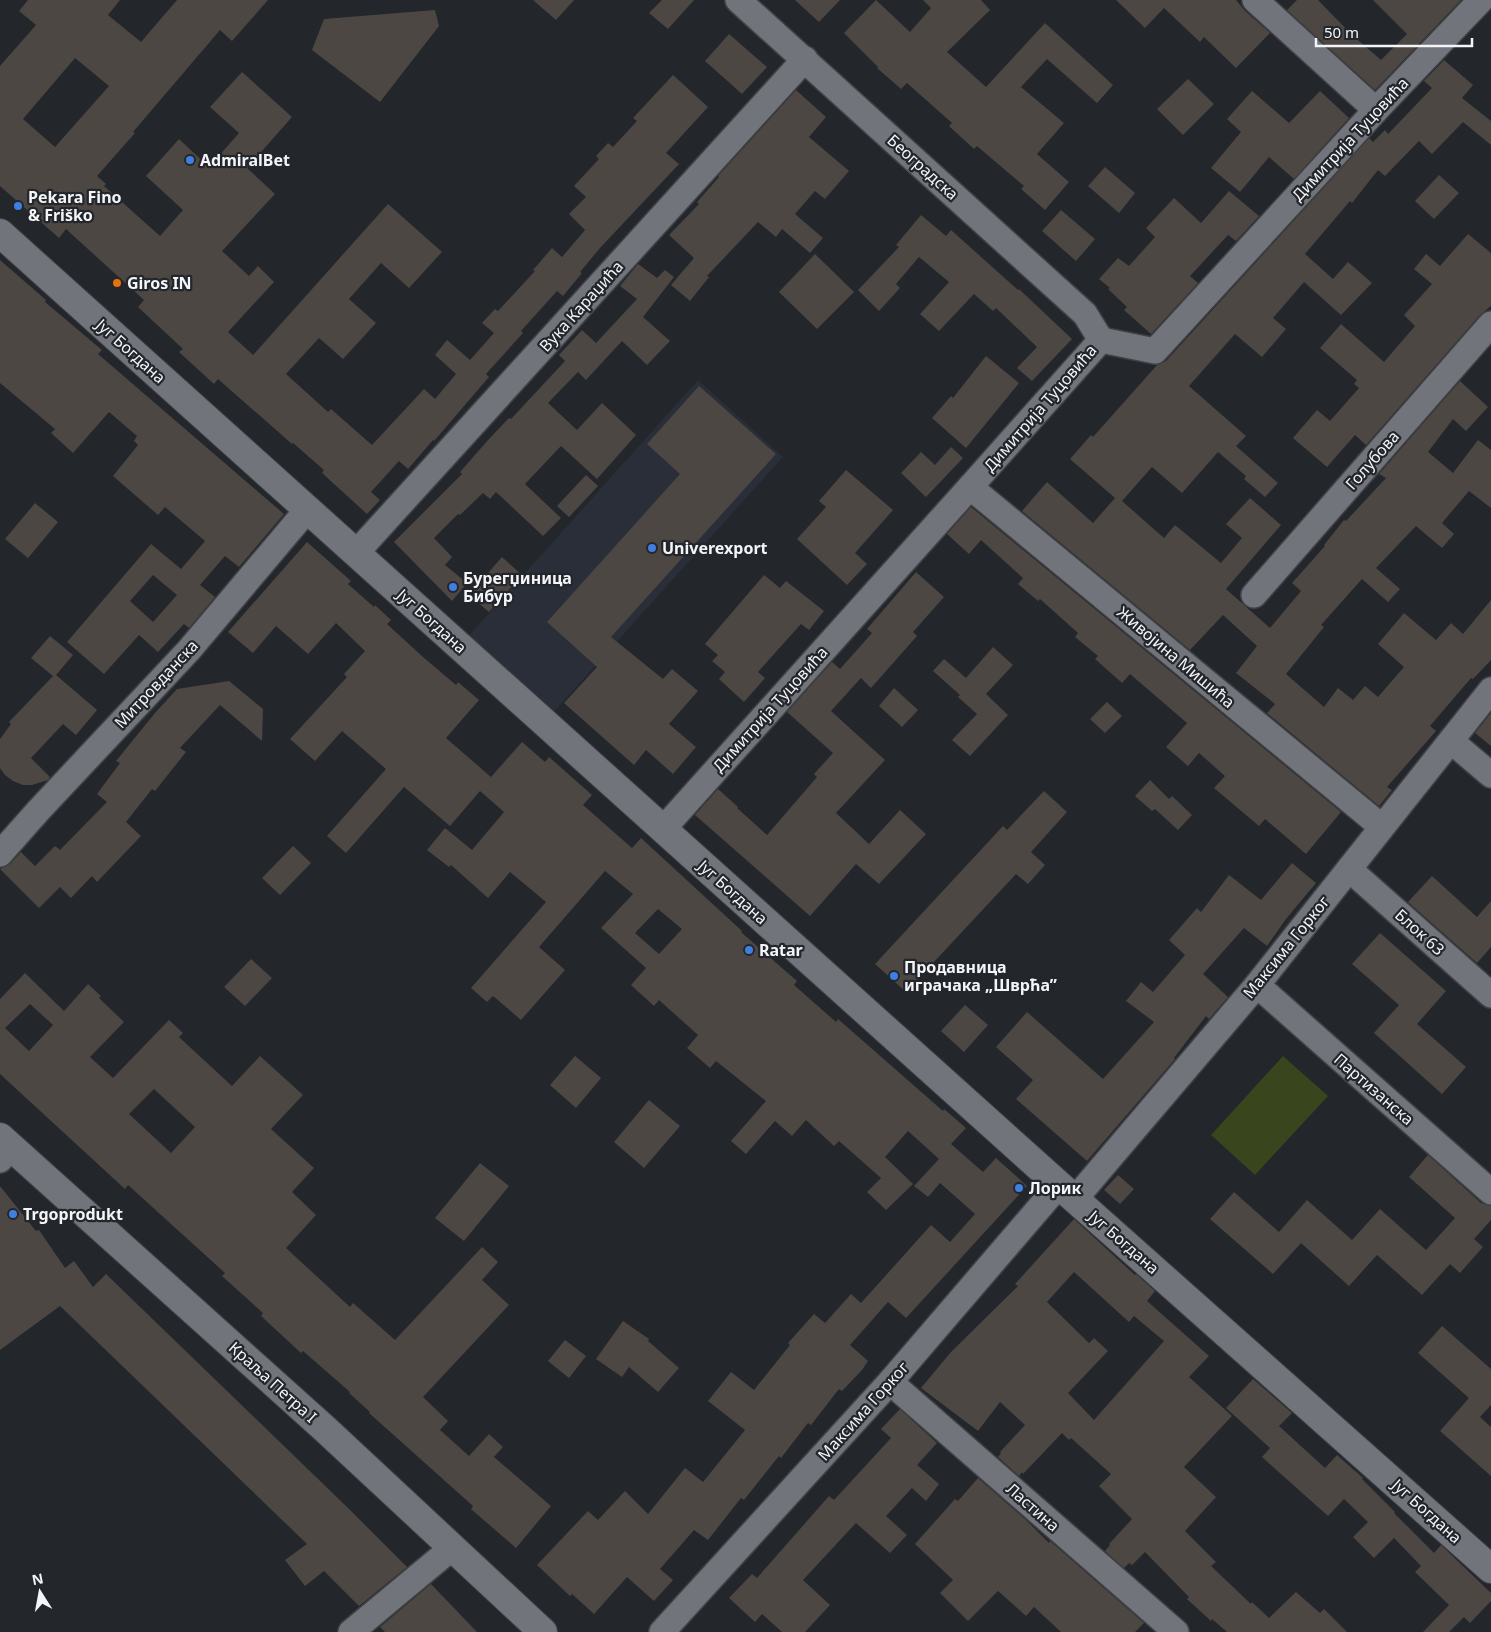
<svg xmlns="http://www.w3.org/2000/svg" width="1491" height="1632" font-family="'Noto Sans',sans-serif">
  <style>
    .built { fill: #292e38 }
    .green { fill: #38451d }
    .building { fill: #4c4743; fill-rule: evenodd }
    .lines { fill: none; stroke-linecap: round; stroke-linejoin: round }
    .minor-casing { stroke: #404246; stroke-width: 28 }
    .tertiary-casing { stroke: #404246; stroke-width: 30 }
    .secondary-casing { stroke: #404246; stroke-width: 30 }
    .minor { stroke: #71747a; stroke-width: 25 }
    .tertiary { stroke: #71747a; stroke-width: 28 }
    .secondary { stroke: #71747a; stroke-width: 28 }
    .shop-dot { fill: #3f7fe0; stroke: #23262b; stroke-width: 2 }
    .food-dot { fill: #e8710a; stroke: #23262b; stroke-width: 2 }
    .labels { text-anchor: middle; dominant-baseline: central; stroke-width: 4.5; stroke-linejoin: round; paint-order: stroke }
    .street-label { font-size: 16px; fill: #f3f5f8; stroke: #23262b }
    .poi-label { font-size: 16px; font-weight: bold; fill: #f3f5f8; stroke: #23262b; text-anchor: start }
  </style>
  <rect width="100%" height="100%" fill="#23262b"/>
  <path class="built" d="M698 380 783 457 551 715 466 639Z"/>
  <path class="green" d="M1283 1056 1328 1096 1255 1175 1211 1135Z"/>
  <g class="building">
    <path d="M28 0H120L108 15 141 42 177 0H268L232 41 220 30 133 132 135 133 97 176 106 184 104 186 160 236 183 210 146 176 179 139 209 167 239 133 210 107 242 72 292 117 247 168 275 194 222 251 249 276 258 266 274 282 228 332 253 355 388 204 442 252 409 288 381 263 349 299 376 323 343 359 319 338 286 374 328 412 331 409 372 445 424 389 435 399 456 374 435 355 447 340 470 360 494 333 482 323 495 309 498 311 535 271 533 270 552 248 562 257 585 230 569 214 586 197 574 186 599 159 596 156 608 143 613 147 637 121 633 118 673 75 708 107 666 153 679 164 600 248 580 272 582 273 563 296 557 291 521 331 523 333 486 374 489 377 434 441 433 440 408 469 399 461 371 492 380 500 367 514 322 473 324 470 293 443 292 444 218 379 214 384 179 352 183 349 138 307 144 300 66 229 59 238 0 186V66L36 25 19 11ZM75 58 109 86 55 147 23 119Z"/>
    <path d="M533 0H574L556 20Z"/>
    <path d="M662 0H694L668 29 649 13Z"/>
    <path d="M795 0H840L819 22Z"/>
    <path d="M876 0 910 32 931 8 923 0H981L990 10 947 52 986 87 1045 23 1113 85 1097 103 1047 59 1021 87 1064 123 1037 154 1069 182 1045 210 1021 189 1024 186 977 146 974 149 949 126 952 123 907 83 901 89 877 68 878 67 844 33Z"/>
    <path d="M1116 0H1236L1245 11 1270 33 1236 68 1204 37 1200 42 1164 8 1145 28Z"/>
    <path d="M1297 0H1318L1352 35 1381 60 1407 34 1373 0H1461L1375 90 1287 10Z"/>
    <path d="M435 10 439 26 380 102 312 50 324 19Z"/>
    <path d="M729 34 767 67 742 94 705 61Z"/>
    <path d="M1444 60 1473 85 1462 98 1491 121V145L1463 122 1432 154 1419 141 1385 176 1378 170 1352 203 1350 201 1305 254 1333 279 1348 262 1372 283 1341 315 1304 282 1273 318 1286 329 1262 357 1235 334 1189 386 1246 436 1236 446 1278 483 1265 497 1244 479 1246 476 1218 452 1182 493 1152 467 1122 501 1164 538 1175 525 1221 563 1242 538 1226 524 1250 498 1281 525 1226 589 1270 628 1301 591 1292 583 1325 546 1324 545 1344 520 1346 521 1386 478 1379 474 1460 381 1488 407 1466 431 1453 419 1428 452 1453 473 1478 440 1491 450V508L1469 491 1442 523 1454 534 1442 548 1416 526 1376 568 1400 589 1388 602 1362 579 1321 625 1324 627 1286 674 1324 707 1338 688 1353 700 1365 686 1378 697 1404 667 1378 644 1404 613 1436 640 1451 623 1463 634 1491 600V660L1473 679 1471 678 1430 726 1436 731 1387 787 1392 790 1379 806 1267 713 1275 704 1236 673 1257 646 1223 615 1190 650 1022 511 1047 482 1093 523 1115 498 1070 459 1091 435 1093 437 1157 365 1166 361 1369 138 1373 142 1385 130 1388 134 1432 88 1424 81Z"/>
    <path d="M1188 79 1214 104 1183 135 1157 109Z"/>
    <path d="M796 90 826 117 809 137 849 171 825 199 815 191 795 214 823 238 810 253 782 229 776 237 758 222 707 276 709 277 690 301 671 285 694 258 669 235 699 204 697 202 719 177 718 176Z"/>
    <path d="M1252 91 1289 123 1320 91 1349 118 1294 179 1269 157 1240 192 1211 168 1241 132 1227 119Z"/>
    <path d="M1105 167 1135 193 1119 213 1088 186Z"/>
    <path d="M1439 175 1459 193 1434 219 1415 201Z"/>
    <path d="M1229 191 1259 216 1236 241 1228 235 1190 276 1198 283 1151 334 1124 310 1127 307 1108 289 1110 288 1099 279 1118 258 1129 266 1155 237 1146 228 1174 198 1201 223Z"/>
    <path d="M1061 210 1095 239 1076 261 1042 231Z"/>
    <path d="M921 215 946 236 951 230 1018 290 1019 289 1072 339 1032 381 1017 368 1037 347 996 308 993 311 974 294 939 331 920 314 949 282 919 257 896 284 900 288 879 311 858 290 899 247 896 245Z"/>
    <path d="M1468 234 1491 253V306L1480 315 1366 445 1355 435 1327 467 1293 438 1317 410 1330 421 1359 388 1354 384 1357 380 1320 348 1341 324 1384 362 1415 326 1404 315 1432 284 1414 269 1426 254 1440 266Z"/>
    <path d="M815 254 854 292 817 329 779 292Z"/>
    <path d="M0 260 46 300 45 302 102 350 98 354 284 514 239 567 225 556 200 585 215 597 189 628 184 624 158 652 139 635 104 674 67 642 151 544 181 569 205 541 165 507 158 515 113 476 138 445 134 441 137 436 109 412 73 453 51 433 55 429 0 383ZM153 575 177 595 153 622 130 601Z"/>
    <path d="M638 264 657 278 665 270 674 277 643 317 670 341 647 365 622 341 586 380 578 372 548 403 577 430 602 403 636 435 597 479 561 446 525 484 561 518 543 536 496 492 490 499 483 493 460 515 458 514 434 538 452 557 445 565 467 583 452 601 394 542 462 474 460 472 489 439 509 418 511 419 565 361 559 355 582 330 596 343 637 299 620 286Z"/>
    <path d="M986 356 1019 383 966 448 932 418 951 396 953 398Z"/>
    <path d="M699 386 776 454 611 637 663 679 672 669 698 691 669 724 696 747 673 774 646 750 634 765 564 703 597 667 547 622 680 474 647 444Z"/>
    <path d="M951 447 963 458 926 497 901 473 921 452 935 465Z"/>
    <path d="M846 470 893 510 855 553 867 564 847 585 797 539 826 507 819 501Z"/>
    <path d="M586 475 598 486 569 517 557 506Z"/>
    <path d="M35 503 58 522 28 558 5 539Z"/>
    <path d="M971 507 1341 812 1306 854 1265 819 1259 826 1214 788 1225 776 1199 753 1188 766 1166 747 1187 723 1130 674 1122 683 1095 659 1098 656 1075 637 1078 633 1040 599 1038 601 1018 584 1023 578 981 540 969 554 947 534Z"/>
    <path d="M307 542 351 581 348 584 374 607 375 605 391 620 387 624 423 657 456 685 458 682 479 700 446 738 491 777 522 742 545 762 549 757 592 795 583 805 632 848 641 838 742 931 741 932 797 981 794 985 836 1022 838 1019 943 1111 944 1109 966 1128 951 1144 983 1172 996 1158 1027 1186 906 1318 888 1302 850 1345 868 1361 862 1370 842 1391 839 1389 811 1425 808 1423 781 1458 779 1456 744 1500 741 1498 708 1540 694 1530 660 1569 673 1580 654 1601 627 1577 594 1614 572 1594 570 1596 537 1565 588 1511 598 1520 625 1491 648 1514 685 1468 703 1482 745 1430 708 1401 731 1372 754 1390 790 1345 788 1343 814 1314 825 1323 851 1294 861 1303 931 1225 950 1242 975 1214 940 1183 928 1197 914 1186 939 1159 908 1131 885 1157 913 1184 886 1210 867 1192 881 1178 839 1141 834 1146 806 1120 792 1136 775 1121 746 1154 731 1141 766 1101 716 1061 710 1068 687 1048 698 1035 659 1000 654 1006 631 985 646 968 601 928 633 894 605 871 539 947 565 970 521 1020 493 996 487 1002 471 988 546 902 510 872 488 898 451 865 449 867 427 850 445 828 472 850 504 812 480 791 450 826 404 787 346 853 327 836 386 769 342 731 315 761 290 739 347 677 344 674 365 651 336 623 308 654 276 626 253 653 228 632ZM658 909 682 929 659 954 635 933Z"/>
    <path d="M502 557 522 575 489 612 469 595Z"/>
    <path d="M916 572 944 597 913 632 917 636 871 688 861 678 831 711 885 760 836 813 869 844 900 810 926 834 879 884 856 864 810 916 695 815 718 789 738 807 737 808 767 835 817 777 814 774 833 753 787 712 832 662 840 669 872 633 867 629Z"/>
    <path d="M764 575 780 588 786 581 824 611 809 630 801 624 758 672 765 678 744 702 719 679 725 672 712 661 718 655 705 644Z"/>
    <path d="M50 636 73 655 56 675 97 710 76 735 63 724 31 758 50 777 48 780 32 785H23L13 781 5 775 0 768V739L11 724 9 722 53 676 31 658Z"/>
    <path d="M993 647 1013 665 986 694 1008 715 970 756 952 740 977 714 958 697 960 695 933 671 944 659 966 678Z"/>
    <path d="M229 681 263 709 262 741 220 705 180 748 186 752 155 791 152 789 126 822 141 836 97 882 92 876 71 898 60 887 39 908 0 869 10 864 21 852 35 866 55 846 60 850 107 802 97 794 120 763 116 761 155 713 177 689Z"/>
    <path d="M894 688 918 710 902 727 879 706Z"/>
    <path d="M1107 702 1122 716 1105 733 1090 719Z"/>
    <path d="M1491 713V746L1475 733Z"/>
    <path d="M1150 780 1169 799 1172 796 1192 815 1178 830 1155 809 1152 811 1135 796Z"/>
    <path d="M1044 791 1067 812 1031 852 1045 865 1028 884 1016 874 906 992 875 964 1003 826 1007 830Z"/>
    <path d="M293 846 311 863 280 895 262 878Z"/>
    <path d="M1292 863 1316 883 1286 919 1267 946 1244 928 1203 974 1228 997 1209 1019 1206 1016 1174 1058 1175 1059 1087 1161 1016 1099 1033 1080 996 1047 1027 1012 1103 1079 1154 1022 1126 1001 1141 982 1153 992 1185 955 1169 940 1197 908 1201 912 1229 875 1261 900Z"/>
    <path d="M1432 876 1477 917 1491 901V947L1477 963 1408 902Z"/>
    <path d="M1380 933 1446 991 1417 1024 1466 1067 1442 1094 1374 1033 1399 1005 1352 964Z"/>
    <path d="M251 959 272 978 245 1006 224 987Z"/>
    <path d="M25 973 64 1011 88 984 101 996 99 998 124 1022 90 1057 113 1078 169 1020 183 1033 179 1037 232 1086 260 1056 303 1095 271 1129 314 1168 292 1192 316 1215 286 1248 350 1307 353 1303 395 1340 482 1247 498 1262 482 1280 509 1305 423 1397 448 1421 440 1430 469 1456 489 1434 503 1447 494 1457 551 1506 516 1548 471 1509 473 1506 369 1413 370 1412 349 1393 350 1392 303 1351 301 1353 261 1316 263 1313 222 1276 225 1273 128 1185 125 1189 0 1074V999ZM30 1004 53 1025 29 1051 5 1028ZM154 1089 195 1127 171 1153 129 1114Z"/>
    <path d="M965 1005 988 1025 964 1052 941 1031Z"/>
    <path d="M575 1056 601 1078 576 1108 550 1085Z"/>
    <path d="M649 1100 680 1126 644 1168 614 1142Z"/>
    <path d="M1428 1155 1481 1203 1491 1206V1220L1474 1239 1483 1247 1460 1273 1450 1264 1422 1295 1377 1255 1349 1286 1301 1243 1273 1274 1210 1219 1234 1192 1279 1232 1307 1200 1352 1240 1380 1209 1426 1250 1455 1218 1409 1177Z"/>
    <path d="M480 1163 509 1186 464 1241 435 1218Z"/>
    <path d="M1118 1175 1134 1189 1120 1204 1104 1190Z"/>
    <path d="M0 1186 36 1231 39 1230 65 1268 74 1261 93 1287 106 1274 346 1506 407 1567 359 1606 324 1571 305 1586 285 1560 307 1544 60 1306 0 1350Z"/>
    <path d="M1074 1219 1135 1275 1136 1274 1155 1291 1147 1301 1209 1356 1189 1377 1232 1416 1184 1467 1216 1497 1185 1531 1216 1562 1211 1566 1251 1604 1252 1602 1269 1618 1296 1592 1320 1613 1324 1609 1347 1632H1227L1212 1619 1211 1621 1187 1599 1189 1597 1145 1552 1132 1565 1129 1563 1124 1568 1105 1551 1110 1545 1109 1544 1132 1519 1099 1486 1111 1474 1071 1438 1069 1440 1062 1433 1023 1474 1022 1472 1019 1476 998 1457 1001 1453 1000 1452 1025 1425 1000 1402 978 1431 921 1388 951 1352 1018 1286 1015 1284ZM1074 1272 1129 1322 1134 1316 1164 1341 1094 1420 1068 1393 1108 1351 1094 1338 1089 1343 1047 1302Z"/>
    <path d="M623 1321 649 1339 648 1341 679 1368 658 1392 629 1367 622 1377 596 1359Z"/>
    <path d="M1442 1326 1491 1369V1405L1480 1417 1491 1427V1476L1440 1431 1469 1398 1418 1353Z"/>
    <path d="M565 1340 586 1356 569 1378 548 1361Z"/>
    <path d="M1253 1379 1292 1413 1279 1426 1325 1468 1337 1455 1363 1478 1362 1479 1395 1512 1394 1513 1434 1553 1441 1545 1491 1593V1601L1470 1623 1464 1617 1449 1632H1423L1449 1605 1415 1572 1421 1566 1394 1538 1374 1558 1353 1537 1368 1522 1344 1499 1328 1516 1262 1457 1270 1448 1226 1408Z"/>
    <path d="M900 1409 937 1443 917 1465 939 1484 926 1501 912 1488 886 1516 907 1535 890 1553 856 1523 803 1580 830 1605 805 1632H782L762 1614 755 1622 729 1598 752 1574 757 1578 829 1496 834 1500 891 1438 881 1429Z"/>
    <path d="M978 1478 1025 1519 1049 1543 1050 1541 1144 1623 1135 1632H1061L1034 1607 1026 1616 998 1591 968 1621 940 1593 953 1580 915 1544 955 1499 958 1501Z"/>
    <path d="M431 1584 477 1632H385L380 1627Z"/>
  </g>
  <g class="lines">
    <defs>
      <g id="minor">
        <path d="M738 0 1085 314 1101 340"/>
        <path d="M1255 0 1376 110"/>
        <path d="M1101 340 1155 351 1376 110 1481 0"/>
        <path d="M970 487 1382 827"/>
        <path d="M356 553 805 59"/>
        <path d="M1254 595 1491 324"/>
        <path d="M1451 741 1491 775"/>
        <path d="M663 829 970 487 1101 340"/>
        <path d="M0 854 38 811 189 650 307 510"/>
        <path d="M1349 869 1491 995"/>
        <path d="M1257 985 1491 1192"/>
        <path d="M0 1160 11 1147"/>
        <path d="M1075 1199 1257 985 1491 690"/>
        <path d="M890 1382 1176 1632"/>
        <path d="M351 1632 452 1548"/>
        <path d="M662 1632 890 1382 1059 1185"/>
      </g>
      <path id="tertiary" d="M0 233 1059 1185 1491 1569"/>
      <path id="secondary" d="M0 1137 325 1429 543 1632"/>
    </defs>
    <use href="#minor" class="minor-casing"/>
    <use href="#tertiary" class="tertiary-casing"/>
    <use href="#secondary" class="secondary-casing"/>
    <use href="#minor" class="minor"/>
    <use href="#tertiary" class="tertiary"/>
    <use href="#secondary" class="secondary"/>
  </g>
  <g class="shop-dot">
    <circle cx="190" cy="160" r="5"/>
    <circle cx="18" cy="206" r="5"/>
    <circle cx="652" cy="548" r="5"/>
    <circle cx="453" cy="587" r="5"/>
    <circle cx="749" cy="950" r="5"/>
    <circle cx="894" cy="976" r="5"/>
    <circle cx="1019" cy="1188" r="5"/>
    <circle cx="13" cy="1214" r="5"/>
  </g>
  <circle class="food-dot" cx="117" cy="283" r="5"/>
  <g class="labels">
    <g class="street-label">
      <text transform="translate(1350 139) rotate(-47)">Димитрија Туцовића</text>
      <text transform="translate(923 167) rotate(42)">Београдска</text>
      <text transform="translate(581 306) rotate(-48)">Вука Караџића</text>
      <text transform="translate(131 351) rotate(42)">Југ Богдана</text>
      <text transform="translate(1040 408) rotate(-49)">Димитрија Туцовића</text>
      <text transform="translate(1372 460) rotate(-49)">Голубова</text>
      <text transform="translate(432 621) rotate(42)">Југ Богдана</text>
      <text transform="translate(1176 657) rotate(40)">Живојина Мишића</text>
      <text transform="translate(156 684) rotate(-47)">Митровданска</text>
      <text transform="translate(770 709) rotate(-48)">Димитрија Туцовића</text>
      <text transform="translate(733 892) rotate(42)">Југ Богдана</text>
      <text transform="translate(1420 932) rotate(42)">Блок 63</text>
      <text transform="translate(1286 947) rotate(-51)">Максима Горког</text>
      <text transform="translate(1374 1089) rotate(41)">Партизанска</text>
      <text transform="translate(1124 1242) rotate(41)">Југ Богдана</text>
      <text transform="translate(273 1382) rotate(42)">Краља Петра I</text>
      <text transform="translate(863 1411) rotate(-48)">Максима Горког</text>
      <text transform="translate(1033 1507) rotate(41)">Ластина</text>
      <text transform="translate(1427 1511) rotate(42)">Југ Богдана</text>
    </g>
    <g class="poi-label">
      <text x="200" y="160">AdmiralBet</text>
      <text x="28" y="197">Pekara Fino<tspan x="28" dy="18">&amp; Friško</tspan></text>
      <text x="127" y="283">Giros IN</text>
      <text x="662" y="548">Univerexport</text>
      <text x="463" y="578">Бурегџиница<tspan x="463" dy="18">Бибур</tspan></text>
      <text x="759" y="950">Ratar</text>
      <text x="904" y="967">Продавница<tspan x="904" dy="18">играчака „Шврћа”</tspan></text>
      <text x="1029" y="1188">Лорик</text>
      <text x="23" y="1214">Trgoprodukt</text>
    </g>
  </g>
  <g transform="translate(40 1592) rotate(349)" stroke="#23262b" stroke-width="4" paint-order="stroke">
  <path d="M0-4L9 19L0 12L-9 19Z" fill="#f3f5f8"/>
  <text y="-8" font-size="14" font-weight="bold" text-anchor="middle" fill="#f3f5f8">N</text>
  </g>
  <path d="M1316 38v8h156v-8" fill="none" stroke="#f3f5f8" stroke-width="2.5"/>
  <text x="1324" y="38" font-size="15" fill="#f3f5f8" stroke="#23262b" stroke-width="4" paint-order="stroke">50 m</text>
</svg>
